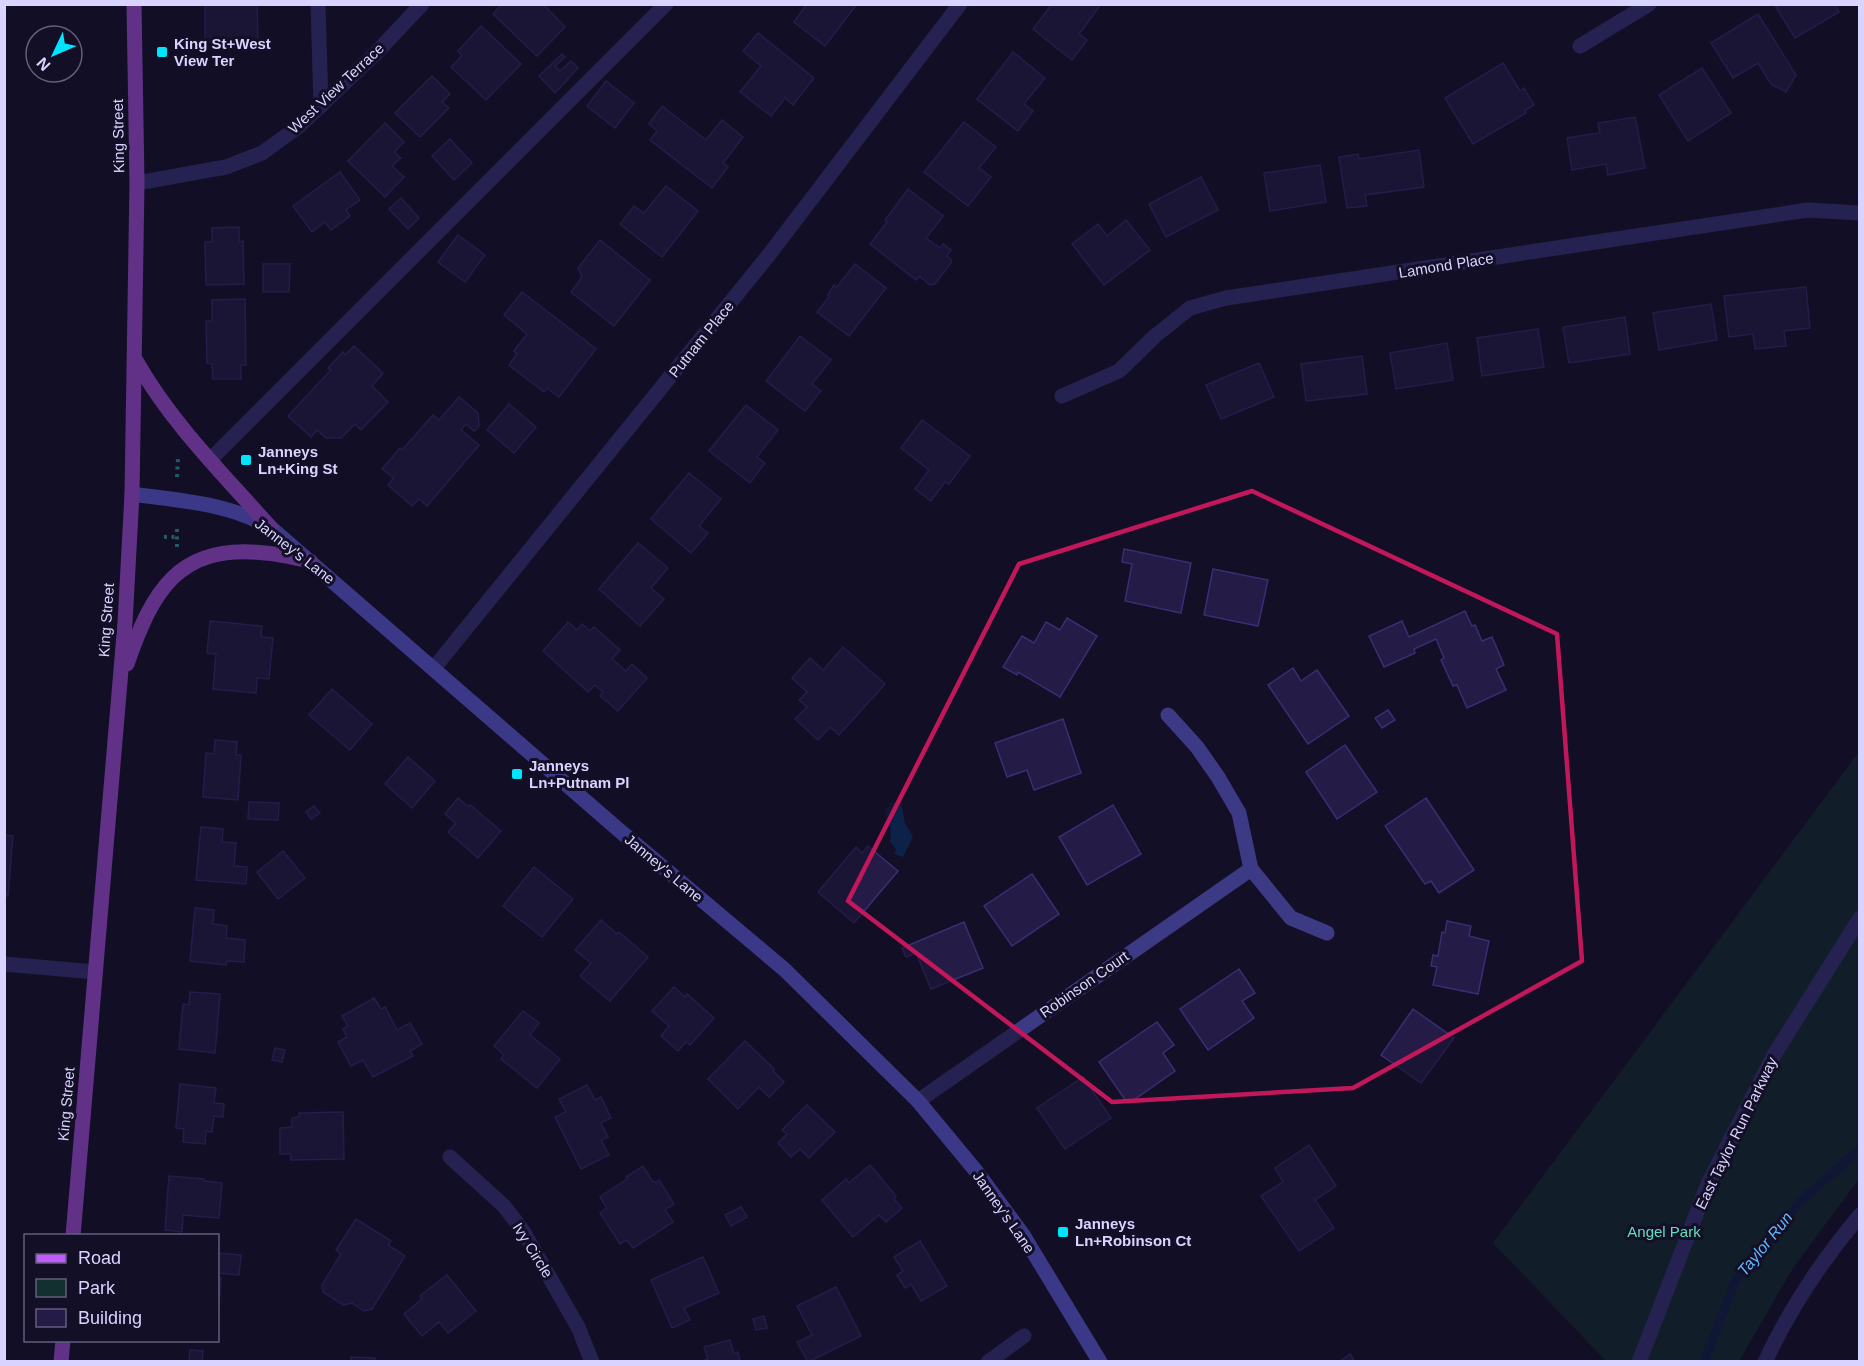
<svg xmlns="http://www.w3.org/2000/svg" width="1864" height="1366" font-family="Arial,sans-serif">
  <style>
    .green { fill: #12302f }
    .water { fill: #0c2248 }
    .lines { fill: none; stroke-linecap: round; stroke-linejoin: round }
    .stream { stroke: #0c2248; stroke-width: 9 }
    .building { fill: #241b47; stroke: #3b2d73; stroke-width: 1.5 }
    .path { stroke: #2fb8b0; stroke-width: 4; stroke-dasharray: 3 4.5; stroke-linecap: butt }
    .service { stroke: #3d3a85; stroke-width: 15 }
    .minor { stroke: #3d3a85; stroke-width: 15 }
    .tertiary { stroke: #3d3a85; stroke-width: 15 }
    .secondary { stroke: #6f6bff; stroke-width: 15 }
    .primary { stroke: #c25bff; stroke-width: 15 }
    .marked { fill: none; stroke: #c2185b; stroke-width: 4.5; stroke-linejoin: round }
    .poi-dot { fill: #00e5ff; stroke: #130f26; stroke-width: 2 }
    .labels { text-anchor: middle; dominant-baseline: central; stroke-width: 6; stroke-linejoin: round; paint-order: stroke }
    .poi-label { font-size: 15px; font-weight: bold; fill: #d9d4ff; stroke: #130f26; text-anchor: start }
    .street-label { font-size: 15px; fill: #d9d4ff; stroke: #130f26 }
    .park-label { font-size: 15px; fill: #5fe0c0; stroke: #130f26 }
    .water-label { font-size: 16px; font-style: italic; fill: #62b6ff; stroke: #130f26 }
  </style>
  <rect width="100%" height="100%" fill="#130f26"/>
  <path class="green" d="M1859 752V1179L1793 1268 1739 1361H1606L1493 1243Z"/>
  <path class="water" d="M896 802 902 807 905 823 913 837 903 857 894 854 896 849 890 842C893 822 887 827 885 811L891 803Z"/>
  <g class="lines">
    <path class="stream" d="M1704 1362 1735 1281 1801 1201 1860 1149"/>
  </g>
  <g class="building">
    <path d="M205 4H257L258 41 205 42Z"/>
    <path d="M502 4H543L565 27 537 56 493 14Z"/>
    <path d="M807 4H857L825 46 794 22Z"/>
    <path d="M1052 4H1096L1099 7 1079 34 1087 40 1072 60 1033 29Z"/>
    <path d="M1780 4H1835L1839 12 1795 38 1776 7Z"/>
    <path d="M1758 14 1796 75 1786 92 1771 84 1758 63 1733 78 1711 43Z"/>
    <path d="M481 26 521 64 486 100 451 67 462 56 458 51Z"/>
    <path d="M758 33 814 78 793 105 785 98 771 116 740 92 761 66 743 51Z"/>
    <path d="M1013 52 1045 78 1024 104 1033 111 1018 131 977 99Z"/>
    <path d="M562 54 565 57 555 66 560 71 571 61 578 68 555 93 539 76Z"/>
    <path d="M1503 63 1520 91 1524 88 1534 105 1525 110 1526 113 1473 144 1445 98Z"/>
    <path d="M1702 68 1731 113 1688 141 1659 95Z"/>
    <path d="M432 76 450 94 442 102 449 108 420 137 395 113Z"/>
    <path d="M606 81 634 103 615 128 587 106Z"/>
    <path d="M662 106 706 140 722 120 743 137 723 163 728 167 712 188 650 140 657 131 649 124Z"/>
    <path d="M1635 117 1645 168 1608 175 1606 164 1572 170 1567 138 1600 133 1598 123Z"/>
    <path d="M964 122 996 147 979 168 991 177 968 206 924 172Z"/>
    <path d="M385 123 404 142 394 152 401 158 392 166 404 177 385 197 348 161Z"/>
    <path d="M450 139 472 163 454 180 432 156Z"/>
    <path d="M1419 150 1424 187 1365 195 1367 206 1347 208 1339 157 1358 154 1359 159Z"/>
    <path d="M1320 165 1326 202 1270 211 1264 173Z"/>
    <path d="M340 172 360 200 346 210 350 216 331 230 325 222 312 232 293 206Z"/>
    <path d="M1201 177 1218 210 1166 237 1149 204Z"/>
    <path d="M666 186 698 211 662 257 620 224 634 206 644 213Z"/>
    <path d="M908 189 943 216 926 238 940 248 943 244 951 250 947 256 951 259V263L935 284 930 285 919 276 916 280 870 244 887 222 885 220Z"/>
    <path d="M401 198 419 218 408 229 389 209Z"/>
    <path d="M1126 220 1150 250 1104 285 1072 244 1098 224 1107 236Z"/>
    <path d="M239 227V242L243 241 244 284 206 285 205 242H212V228Z"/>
    <path d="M458 235 485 255 465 282 438 262Z"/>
    <path d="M600 240 650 280 614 326 571 292 582 277 578 268Z"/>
    <path d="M263 264H290L289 292H263Z"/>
    <path d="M855 264 886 288 849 336 817 312 829 297 828 295 834 285 837 287Z"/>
    <path d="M1806 287 1810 328 1784 331 1786 346 1755 349 1753 334 1729 337 1724 296Z"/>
    <path d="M522 292 596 349 559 397 547 388 544 392 509 365 517 354 514 351 527 334 504 315Z"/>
    <path d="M245 299 246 365H241V379H213L212 364 207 363 206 321H212V300Z"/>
    <path d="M1711 304 1717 340 1659 350 1653 313Z"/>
    <path d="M1625 317 1630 354 1569 363 1563 327Z"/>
    <path d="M1538 329 1544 367 1482 376 1477 338Z"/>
    <path d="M800 336 831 360 812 384 821 391 805 411 766 381Z"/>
    <path d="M1447 343 1453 380 1396 389 1390 353Z"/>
    <path d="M354 346 383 373 372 386 388 402 361 430 355 424 341 438H326L317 430 311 437 288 416 331 370 328 368 343 352 345 355Z"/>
    <path d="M1362 356 1367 394 1306 401 1301 364Z"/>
    <path d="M1259 363 1274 397 1221 419 1206 385Z"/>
    <path d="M459 397 478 413 479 426 474 431 466 424 461 430 479 445 427 506 419 499 412 506 388 485 394 478 382 469 400 448 402 450 433 415 439 420Z"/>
    <path d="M509 404 536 427 514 453 487 430Z"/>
    <path d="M746 405 778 430 757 457 765 463 750 483 709 451Z"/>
    <path d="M922 420 970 456 949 484 945 482 931 501 915 489 929 470 901 448Z"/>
    <path d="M689 473 721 499 699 526 708 533 691 553 651 519Z"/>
    <path d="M638 543 668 568 651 588 664 599 640 626 599 589Z"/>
    <path d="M1124 549 1191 563 1181 613 1125 601 1132 564 1122 562Z"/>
    <path d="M1213 569 1268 580 1258 626 1204 615Z"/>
    <path d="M1465 611 1472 626 1475 625 1482 641 1492 637 1504 665 1496 669 1506 690 1467 708 1457 685 1453 686 1441 660 1444 658 1436 639 1414 649 1415 653 1384 667 1369 636 1402 621 1409 637Z"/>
    <path d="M1067 618 1097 636 1060 697 1018 672 1017 675 1003 667 1022 636 1034 643 1046 622 1060 630Z"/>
    <path d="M210 621 262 626 261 637 273 638 269 679 257 678 256 693 213 689 216 654 207 653Z"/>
    <path d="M568 622 577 630 582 624 590 631 594 627 620 650 612 659 626 671 632 664 647 678 618 711 600 696 603 692 595 685 588 692 543 651Z"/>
    <path d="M843 647 885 684 839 735 830 727 818 740 795 719 807 707 799 700 807 692 792 678 810 658 823 670Z"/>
    <path d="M1293 668 1301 681 1317 670 1349 716 1308 744 1268 685Z"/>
    <path d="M332 689 372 724 350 750 309 715Z"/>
    <path d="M1388 710 1395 720 1382 728 1375 718Z"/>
    <path d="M1063 719 1081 773 1034 790 1027 770 1007 777 995 743Z"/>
    <path d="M215 740 237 742 236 755H241L238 800 203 797 206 753 214 754Z"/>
    <path d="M1345 745 1377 792 1337 819 1306 772Z"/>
    <path d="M408 757 435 781 412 808 385 784Z"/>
    <path d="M458 798 469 807 470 805 501 831 478 858 448 832 456 823 445 814Z"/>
    <path d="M1426 798 1474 870 1439 893 1431 881 1425 884 1385 826Z"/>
    <path d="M249 802 279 803 278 820 248 819Z"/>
    <path d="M1113 805 1141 854 1087 885 1059 837Z"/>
    <path d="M314 806 320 813 311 819 306 812Z"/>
    <path d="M201 827 223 829 222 842 236 843 234 866 247 867 246 884 196 880Z"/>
    <path d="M4 835 13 836 8 896 4 895Z"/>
    <path d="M868 846 898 871 854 923 818 892 856 847 862 853Z"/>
    <path d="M283 851 305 878 278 899 257 872Z"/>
    <path d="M534 867 573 899 542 937 503 906Z"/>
    <path d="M1032 874 1059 914 1012 946 984 906Z"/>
    <path d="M195 908 214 910 213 924 227 926 226 938 245 940 244 962 227 961 226 965 190 961Z"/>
    <path d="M601 920 617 934 619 932 648 957 610 1001 580 976 591 963 575 950Z"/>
    <path d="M1447 921 1471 926 1469 936 1489 941 1478 994 1433 985 1437 967 1431 966 1433 955 1438 956 1442 932 1445 933Z"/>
    <path d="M964 922 983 968 931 989 916 953 906 957 902 948Z"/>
    <path d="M1239 969 1255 993 1242 1001 1254 1018 1208 1050 1180 1009Z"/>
    <path d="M674 987 685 997 687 994 714 1018 690 1045 686 1042 678 1051 661 1036 669 1026 652 1011Z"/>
    <path d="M190 992 220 994 215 1053 179 1049 183 1004 189 1005Z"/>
    <path d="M374 998 381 1009 385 1007 397 1030 410 1023 422 1044 410 1051 413 1056 373 1077 363 1060 351 1066 338 1042 347 1037 343 1029 348 1026 342 1016Z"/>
    <path d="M1413 1009 1454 1038 1421 1083 1381 1055Z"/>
    <path d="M523 1011 539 1023 530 1035 560 1059 537 1088 501 1059 504 1055 494 1046Z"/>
    <path d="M1157 1022 1174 1045 1163 1053 1175 1071 1128 1104 1099 1062Z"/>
    <path d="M745 1041 774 1069 773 1071 784 1082 769 1097 759 1087 738 1109 708 1079Z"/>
    <path d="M275 1048 285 1050 282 1062 272 1060Z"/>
    <path d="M1083 1077 1111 1118 1065 1149 1037 1108Z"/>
    <path d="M180 1084 216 1088 214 1103 224 1104 223 1117 214 1116 212 1132 206 1131 205 1144 183 1142 184 1129 176 1128Z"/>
    <path d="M587 1085 595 1100 601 1097 611 1118 601 1123 608 1137 601 1140 609 1155 581 1169 555 1117 566 1112 559 1099Z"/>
    <path d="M807 1105 835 1132 809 1158 800 1149 791 1157 778 1143 787 1134 782 1130Z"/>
    <path d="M343 1112 344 1159 291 1160V1154H280V1128L292 1127V1118L299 1117V1113Z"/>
    <path d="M1309 1145 1336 1186 1315 1200 1334 1228 1299 1251 1261 1196 1283 1182 1275 1168Z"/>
    <path d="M870 1165 896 1196 894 1199 902 1208 886 1222 879 1215 853 1237 822 1200 846 1179 849 1183Z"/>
    <path d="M643 1166 652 1181 656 1182 659 1180 674 1204 665 1210 673 1222 633 1248 627 1240 620 1244 600 1213 607 1208 600 1197 627 1179 626 1177Z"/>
    <path d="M169 1176 204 1179V1181L222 1183 219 1218 183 1215 182 1232 165 1230Z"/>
    <path d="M741 1207 747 1217 731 1226 725 1215Z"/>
    <path d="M356 1219 391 1241 388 1245 405 1256 372 1309 364 1311 352 1303 343 1305 323 1292 322 1285 341 1254 336 1250Z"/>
    <path d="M920 1241 947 1286 921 1301 911 1284 905 1288 897 1275 903 1271 894 1257Z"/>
    <path d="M218 1253 241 1255 239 1275 218 1273Z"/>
    <path d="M703 1257 719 1293 684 1308 690 1320 672 1328 651 1280Z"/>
    <path d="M447 1275 476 1311 448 1333 439 1322 422 1336 404 1314 422 1299 420 1296Z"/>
    <path d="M218 1278H221L218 1316Z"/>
    <path d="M836 1287 861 1336 808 1362 797 1342 812 1335 797 1306Z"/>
    <path d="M764 1316 767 1328 756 1330 753 1319Z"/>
    <path d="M730 1340 734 1354 738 1352 740 1362H698L708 1359 704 1347Z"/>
    <path d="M190 1350 203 1351 202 1362H189Z"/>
    <path d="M1350 1354 1355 1362H1339Z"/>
    <path d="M351 1357 375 1358V1362H351Z"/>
  </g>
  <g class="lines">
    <g class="path">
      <path d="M177 477 178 458"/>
      <path d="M164 537H177"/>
      <path d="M177 547V525"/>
    </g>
    <g class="service">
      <path d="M318 4 321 106"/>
      <path d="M210 460 666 4"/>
    </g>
    <g class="minor">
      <path d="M1580 46 1649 4"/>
      <path d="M137 183 226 167 262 153 298 127 376 53 422 4"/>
      <path d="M1062 396 1119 371 1155 336 1190 308 1226 298 1808 210 1860 213"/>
      <path d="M434 668 768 256 960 4"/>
      <path d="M1168 715 1197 747 1218 777 1239 813 1251 869 1291 918 1327 933"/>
      <path d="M4 964 95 972"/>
      <path d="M918 1101 1251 869"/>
      <path d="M450 1157 504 1206 523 1231 578 1327 592 1362"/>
      <path d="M988 1362 1024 1336"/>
      <path d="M1639 1362 1708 1184 1774 1055 1860 918"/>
    </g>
    <path class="tertiary" d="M1765 1362C1789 1310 1823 1259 1860 1215"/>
    <path class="secondary" d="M132 494C181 501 229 503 271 528L620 831 785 970 918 1101 976 1171 1023 1235 1100 1362"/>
    <g class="primary">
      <path d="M135 359C171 423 223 474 271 528"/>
      <path d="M127 664C152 592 178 543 265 553 280 554 295 558 310 561"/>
      <path d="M73 1236 125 623 132 494 137 183 134 4"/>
      <path d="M61 1362 63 1340"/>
    </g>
  </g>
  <path d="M0 0H1864V1366H0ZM1252 491 1557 634 1582 961 1353 1088 1112 1102 848 901 1019 564Z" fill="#130f26" fill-opacity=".55" fill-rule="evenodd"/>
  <path class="marked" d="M1252 491 1557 634 1582 961 1353 1088 1112 1102 848 901 1019 564Z"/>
  <g class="poi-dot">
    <rect x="156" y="46" width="12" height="12" rx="3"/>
    <rect x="240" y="454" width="12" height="12" rx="3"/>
    <rect x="511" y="768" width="12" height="12" rx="3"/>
    <rect x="1057" y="1226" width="12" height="12" rx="3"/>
  </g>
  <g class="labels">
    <g class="poi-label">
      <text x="174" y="43">King St+West<tspan x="174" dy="17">View Ter</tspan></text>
      <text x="258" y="451">Janneys<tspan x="258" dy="17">Ln+King St</tspan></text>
      <text x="529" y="765">Janneys<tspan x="529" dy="17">Ln+Putnam Pl</tspan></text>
      <text x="1075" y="1223">Janneys<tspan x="1075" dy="17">Ln+Robinson Ct</tspan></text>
    </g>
    <g class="street-label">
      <text transform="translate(336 88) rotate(-43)">West View Terrace</text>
      <text transform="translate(118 136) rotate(-91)">King Street</text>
      <text transform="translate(1446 265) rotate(-9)">Lamond Place</text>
      <text transform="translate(701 339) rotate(-51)">Putnam Place</text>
      <text transform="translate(295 551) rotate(38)">Janney's Lane</text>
      <text transform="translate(106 620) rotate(-86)">King Street</text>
      <text transform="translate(664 868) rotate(40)">Janney's Lane</text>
      <text transform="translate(1084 984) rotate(-35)">Robinson Court</text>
      <text transform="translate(66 1104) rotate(-85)">King Street</text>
      <text transform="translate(1736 1133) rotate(-64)">East Taylor Run Parkway</text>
      <text transform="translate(1004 1212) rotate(55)">Janney's Lane</text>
      <text transform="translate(533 1250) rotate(58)">Ivy Circle</text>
    </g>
    <g class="park-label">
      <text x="1664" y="1231">Angel Park</text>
    </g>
    <g class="water-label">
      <text transform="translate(1765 1244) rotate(-51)">Taylor Run</text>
    </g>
  </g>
  <rect width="1864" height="1366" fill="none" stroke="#d9d4ff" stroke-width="12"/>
  <rect x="24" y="1234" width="195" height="108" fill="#130f26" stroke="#625e7d" stroke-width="1.5"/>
  <rect x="36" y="1254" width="30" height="9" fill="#c25bff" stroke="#625e7d" stroke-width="1.5"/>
  <text x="78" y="1264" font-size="18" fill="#d9d4ff">Road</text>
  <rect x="36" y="1279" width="30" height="18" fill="#12302f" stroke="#625e7d" stroke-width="1.5"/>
  <text x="78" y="1294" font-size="18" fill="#d9d4ff">Park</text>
  <rect x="36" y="1309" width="30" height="18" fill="#241b47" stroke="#625e7d" stroke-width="1.5"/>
  <text x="78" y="1324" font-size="18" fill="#d9d4ff">Building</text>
  <g transform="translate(54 54) rotate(226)"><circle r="28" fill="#130f26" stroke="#625e7d" stroke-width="1.5"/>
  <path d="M0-4.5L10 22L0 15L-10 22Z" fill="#00e5ff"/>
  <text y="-9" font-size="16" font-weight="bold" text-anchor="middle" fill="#d9d4ff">N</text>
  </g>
</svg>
